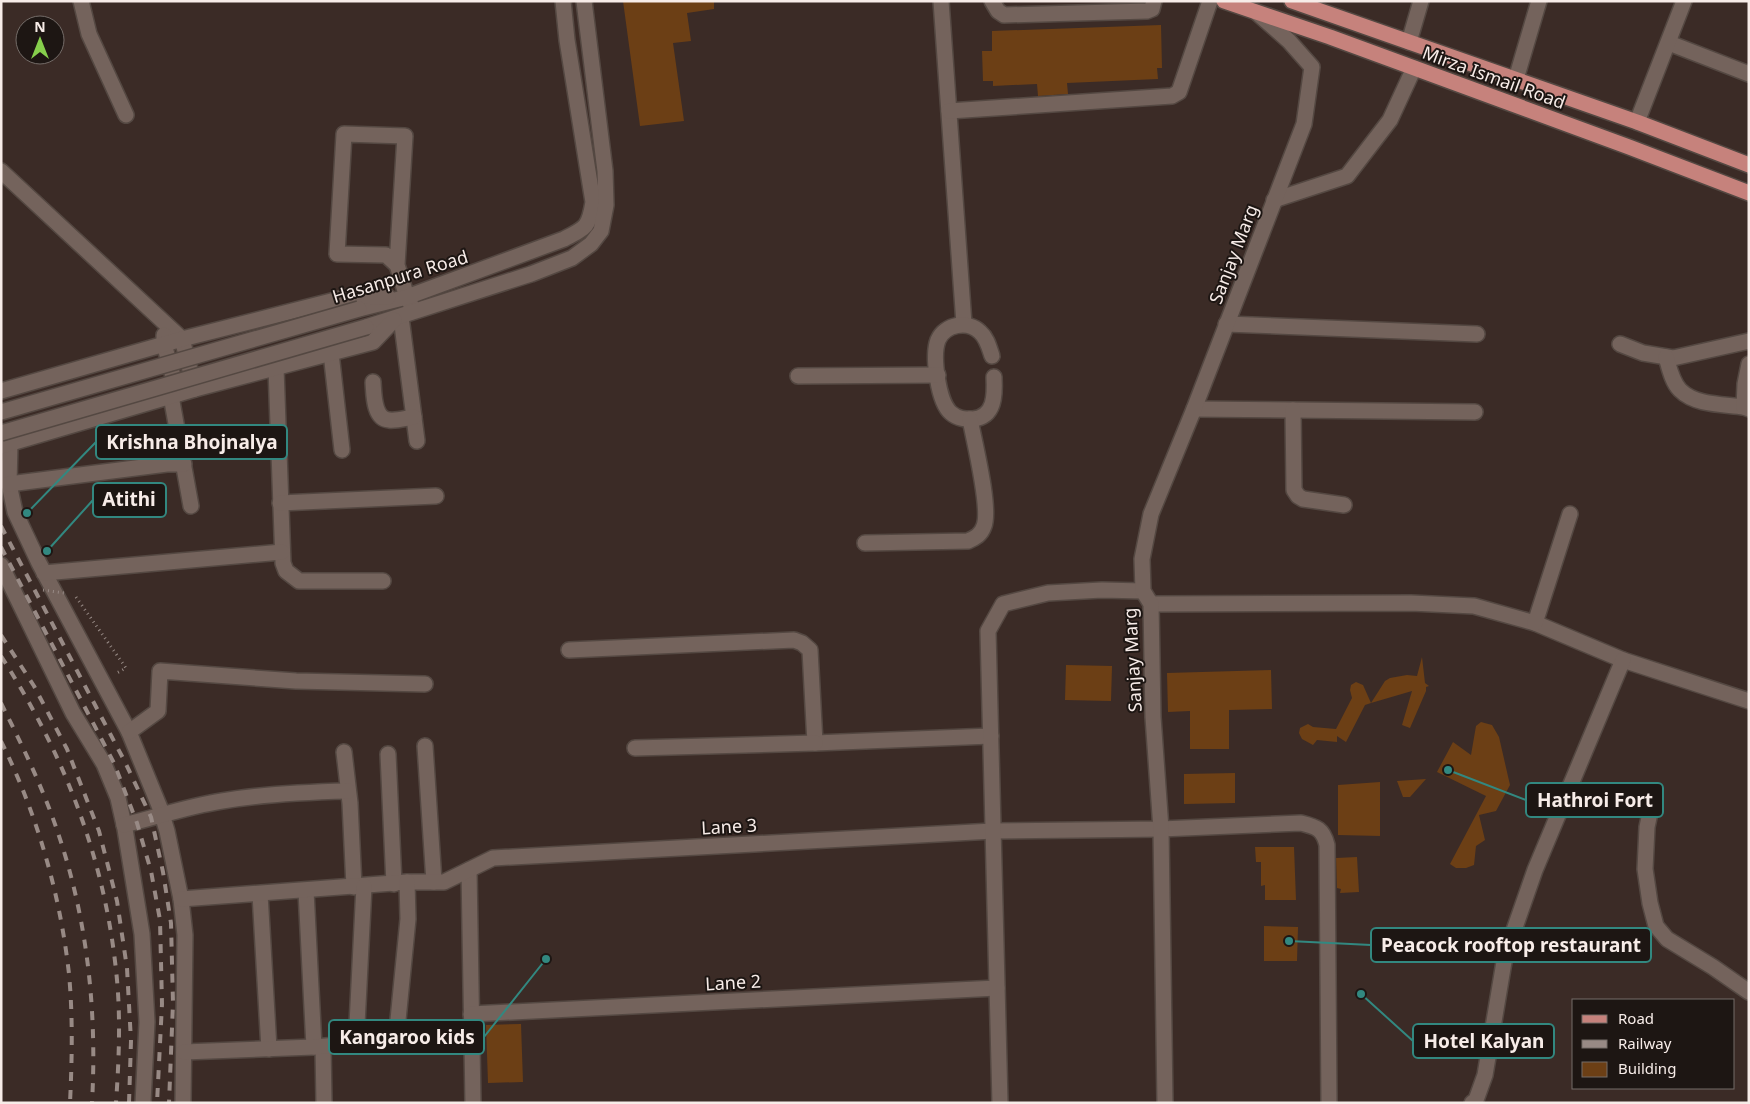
<svg xmlns="http://www.w3.org/2000/svg" width="1750" height="1104" font-family="'Noto Sans',sans-serif">
  <style>
    .building { fill: #6c3f15 }
    .lines { fill: none; stroke-linecap: round; stroke-linejoin: round }
    .minor-casing { stroke: #544842; stroke-width: 18 }
    .major-casing { stroke: #544842; stroke-width: 18 }
    .path { stroke: #978a85; stroke-width: 3; stroke-dasharray: 1 4; stroke-linecap: butt }
    .minor { stroke: #74635c; stroke-width: 15 }
    .major { stroke: #c6827c; stroke-width: 15 }
    .rail { stroke: #988a85; stroke-width: 4; stroke-dasharray: 9 9; stroke-linecap: butt }
    .minor-bridge-casing { stroke: #544842; stroke-width: 18; stroke-linecap: butt }
    .path-bridge { stroke: #978a85; stroke-width: 3; stroke-dasharray: 1 4; stroke-linecap: butt }
    .minor-bridge { stroke: #74635c; stroke-width: 15 }
    .labels { text-anchor: middle; dominant-baseline: central; stroke-width: 4; stroke-linejoin: round; paint-order: stroke }
    .street-label { font-size: 18px; fill: #f7ece8; stroke: #1d1613 }
    .leader { fill: none; stroke: #328880; stroke-width: 2 }
    .callout-dot { fill: #328880; stroke: #1d1613; stroke-width: 2 }
    .callout { fill: #1d1613; stroke: #328880; stroke-width: 2 }
    .callout-label { font-size: 19px; text-anchor: middle; font-weight: bold; fill: #f7ece8 }
  </style>
  <rect width="100%" height="100%" fill="#3b2b26"/>
  <g class="building">
    <path d="M623 1H714V9L687 13 691 41 673 43 684 121 640 126Z"/>
    <path d="M1161 25 1162 68H1157L1158 79 1067 83 1068 94 1038 96 1037 84 993 86V81H983L982 51H992V31Z"/>
    <path d="M1422 657 1425 683 1429 686 1426 687V691L1410 728 1402 725 1412 691 1371 703 1385 681 1390 678 1407 675 1417 676Z"/>
    <path d="M1066 665 1112 666 1111 701 1065 700Z"/>
    <path d="M1271 670 1272 709 1229 710V749H1190V711L1168 712 1167 673Z"/>
    <path d="M1356 682 1363 685 1371 703 1365 705 1346 742 1337 736V742L1317 740 1313 745 1302 739 1299 733 1300 728 1308 724 1313 727 1336 729 1352 698 1350 690 1351 685Z"/>
    <path d="M1481 722 1492 725 1499 737 1510 785 1496 811 1479 815 1485 840 1476 846 1474 865 1466 868H1456L1450 864 1486 796 1437 772 1453 742 1471 755 1476 726Z"/>
    <path d="M1235 773V803L1184 804V774Z"/>
    <path d="M1426 779 1410 797H1403L1397 781Z"/>
    <path d="M1380 782V836L1338 835V785Z"/>
    <path d="M1255 847H1294L1296 900H1265V885L1261 886V862H1256Z"/>
    <path d="M1357 857 1359 892 1340 893 1341 889 1337 888 1336 858Z"/>
    <path d="M1264 926 1298 927 1297 961H1264Z"/>
    <path d="M521 1024 523 1082 488 1083 486 1025Z"/>
  </g>
  <g class="lines">
    <defs>
      <g id="minor">
        <path d="M81 1 89 34 126 115"/>
        <path d="M941 1 964 324"/>
        <path d="M992 1 998 11 1004 15 1147 11 1152 9 1154 1"/>
        <path d="M1409 42 1421 1"/>
        <path d="M1669 43 1749 74"/>
        <path d="M1516 79 1539 1"/>
        <path d="M949 111 1172 96 1179 92 1210 1"/>
        <path d="M1637 122 1684 1"/>
        <path d="M1 171 182 339 195 389"/>
        <path d="M1274 200 1347 176 1390 120 1414 68"/>
        <path d="M397 265 386 255 337 254 344 134 405 136 397 265 407 297 412 307"/>
        <path d="M359 309 407 297 564 239C586 228 589 227 593 202L567 40 563 1"/>
        <path d="M401 317 417 441"/>
        <path d="M1226 324 1477 334"/>
        <path d="M366 327 531 274 572 258 591 244 601 231 606 205 605 171 584 1"/>
        <path d="M164 335V344L178 394"/>
        <path d="M1620 344 1643 353 1673 358 1749 341"/>
        <path d="M331 353 342 450"/>
        <path d="M992 356C989 347 987 338 980 332 968 320 945 324 938 340 932 356 938 402 951 413 958 419 964 419 973 419 995 417 995 395 994 377"/>
        <path d="M1666 357C1669 367 1672 382 1680 390 1696 406 1724 404 1744 407"/>
        <path d="M1749 364 1745 384 1744 407 1749 409"/>
        <path d="M276 368 283 563 286 571 299 581H383"/>
        <path d="M798 376 938 375"/>
        <path d="M373 382C374 393 373 419 389 420 397 421 406 418 414 417"/>
        <path d="M1 391 182 339 351 296 388 297"/>
        <path d="M171 396 191 506"/>
        <path d="M1194 409 1475 412"/>
        <path d="M1293 410 1294 490 1298 496 1303 499 1344 505"/>
        <path d="M10 443 9 484 15 512 39 563 129 732 160 808 167 831 181 899 185 935 183 1103"/>
        <path d="M1 446 195 389 373 342 394 320"/>
        <path d="M9 484 167 464H184"/>
        <path d="M280 503 436 496"/>
        <path d="M865 543 968 541C975 538 981 535 984 526 991 508 974 441 970 419"/>
        <path d="M1 565 73 713 104 764 118 798 125 829 142 934 147 1022 143 1103"/>
        <path d="M44 573 282 552"/>
        <path d="M1151 604 1411 603 1474 606 1535 623 1623 660 1749 701"/>
        <path d="M1535 623 1570 514"/>
        <path d="M569 650 794 640 802 643 810 650 815 743 991 736"/>
        <path d="M129 732 158 711 160 671 296 681 425 684"/>
        <path d="M425 746 434 882"/>
        <path d="M635 748 815 743"/>
        <path d="M344 752 350 803 354 887"/>
        <path d="M388 754 394 884"/>
        <path d="M1654 794 1647 827 1645 869 1650 903 1656 926 1667 939 1713 967 1749 992"/>
        <path d="M124 825C157 817 189 806 222 801 263 794 306 792 348 791"/>
        <path d="M469 870 473 1103"/>
        <path d="M306 891 314 1047"/>
        <path d="M260 894 269 1049"/>
        <path d="M181 899 407 882H444L493 858 993 831 1161 829 1301 823C1317 827 1323 829 1327 845L1329 1103"/>
        <path d="M471 1014 997 988"/>
        <path d="M356 1044 364 886"/>
        <path d="M323 1047 324 1103"/>
        <path d="M184 1052 314 1047 396 1040 408 919 407 882"/>
        <path d="M1000 1103 988 631 1003 604 1048 593 1102 590 1143 591"/>
        <path d="M1165 1103 1161 829 1153 717 1151 604 1143 591 1142 559 1151 514 1194 409 1304 124 1312 67 1289 41 1256 12"/>
        <path d="M1472 1103 1476 1100 1485 1075 1505 956 1535 870 1623 660"/>
      </g>
      <g id="major">
        <path d="M1224 1 1330 37 1629 147 1749 193"/>
        <path d="M1292 1 1637 122 1749 165"/>
      </g>
    </defs>
    <use href="#minor" class="minor-casing"/>
    <use href="#major" class="major-casing"/>
    <path class="path" d="M76 597 126 668 115 674"/>
    <use href="#minor" class="minor"/>
    <use href="#major" class="major"/>
    <g class="rail">
      <path d="M1 526 125 762 151 817 163 872 171 923 173 1003 169 1103"/>
      <path d="M1 547 114 763 137 823 151 871 160 920 162 1004 157 1103"/>
      <path d="M1 635 34 686 67 749 99 831 117 901 127 968 131 1041 129 1103"/>
      <path d="M1 656C63 752 104 856 116 970 121 1014 119 1059 116 1103"/>
      <path d="M1 703C23 747 45 792 60 839 88 924 97 1014 92 1103"/>
      <path d="M1 741C37 814 60 893 69 974 73 1017 72 1060 70 1103"/>
    </g>
    <defs>
      <g id="minor-bridge">
        <path d="M1 412 359 309"/>
        <path d="M1 433 366 327"/>
      </g>
    </defs>
    <use href="#minor-bridge" class="minor-bridge-casing"/>
    <path class="path-bridge" d="M43 590 64 593"/>
    <use href="#minor-bridge" class="minor-bridge"/>
  </g>
  <g class="labels">
    <g class="street-label">
      <text transform="translate(1494 77) rotate(20)">Mirza Ismail Road</text>
      <text transform="translate(1233 254) rotate(-69)">Sanjay Marg</text>
      <text transform="translate(400 276) rotate(-17)">Hasanpura Road</text>
      <text transform="translate(1132 660) rotate(-93)">Sanjay Marg</text>
      <text transform="translate(729 826) rotate(-3)">Lane 3</text>
      <text transform="translate(733 982) rotate(-3)">Lane 2</text>
    </g>
  </g>
  <path class="leader" d="M27 513L96 442M47 551L93 500M1448 770L1526 800M1289 941L1371 945M546 959L484 1037M1361 994L1413 1041"/>
  <g class="callout-dot">
    <circle cx="27" cy="513" r="5"/>
    <circle cx="47" cy="551" r="5"/>
    <circle cx="1448" cy="770" r="5"/>
    <circle cx="1289" cy="941" r="5"/>
    <circle cx="546" cy="959" r="5"/>
    <circle cx="1361" cy="994" r="5"/>
  </g>
  <g class="callout">
    <rect x="96" y="425" width="191" height="34" rx="5"/>
    <rect x="93" y="483" width="73" height="34" rx="5"/>
    <rect x="1526" y="783" width="137" height="34" rx="5"/>
    <rect x="1371" y="928" width="280" height="34" rx="5"/>
    <rect x="329" y="1020" width="155" height="34" rx="5"/>
    <rect x="1413" y="1024" width="141" height="34" rx="5"/>
  </g>
  <g class="callout-label">
    <text x="192" y="449">Krishna Bhojnalya</text>
    <text x="129" y="506">Atithi</text>
    <text x="1595" y="807">Hathroi Fort</text>
    <text x="1511" y="952">Peacock rooftop restaurant</text>
    <text x="407" y="1044">Kangaroo kids</text>
    <text x="1484" y="1048">Hotel Kalyan</text>
  </g>
  <rect width="1750" height="1104" fill="none" stroke="#f7ece8" stroke-width="5"/>
  <rect x="1572" y="999" width="162" height="90" fill="#1d1613" stroke="#746c68"/>
  <rect x="1582" y="1015" width="25" height="8" fill="#c6827c" stroke="#746c68"/>
  <text x="1618" y="1024" font-size="15" fill="#f7ece8">Road</text>
  <rect x="1582" y="1040" width="25" height="8" fill="#988a85" stroke="#746c68"/>
  <text x="1618" y="1049" font-size="15" fill="#f7ece8">Railway</text>
  <rect x="1582" y="1062" width="25" height="15" fill="#6c3f15" stroke="#746c68"/>
  <text x="1618" y="1074" font-size="15" fill="#f7ece8">Building</text>
  <g transform="translate(40 40)"><circle r="24" fill="#1d1613" stroke="#746c68"/>
  <path d="M0-4L9 19L0 12L-9 19Z" fill="#86cf4c"/>
  <text y="-8" font-size="14" font-weight="bold" text-anchor="middle" fill="#f7ece8">N</text>
  </g>
</svg>
